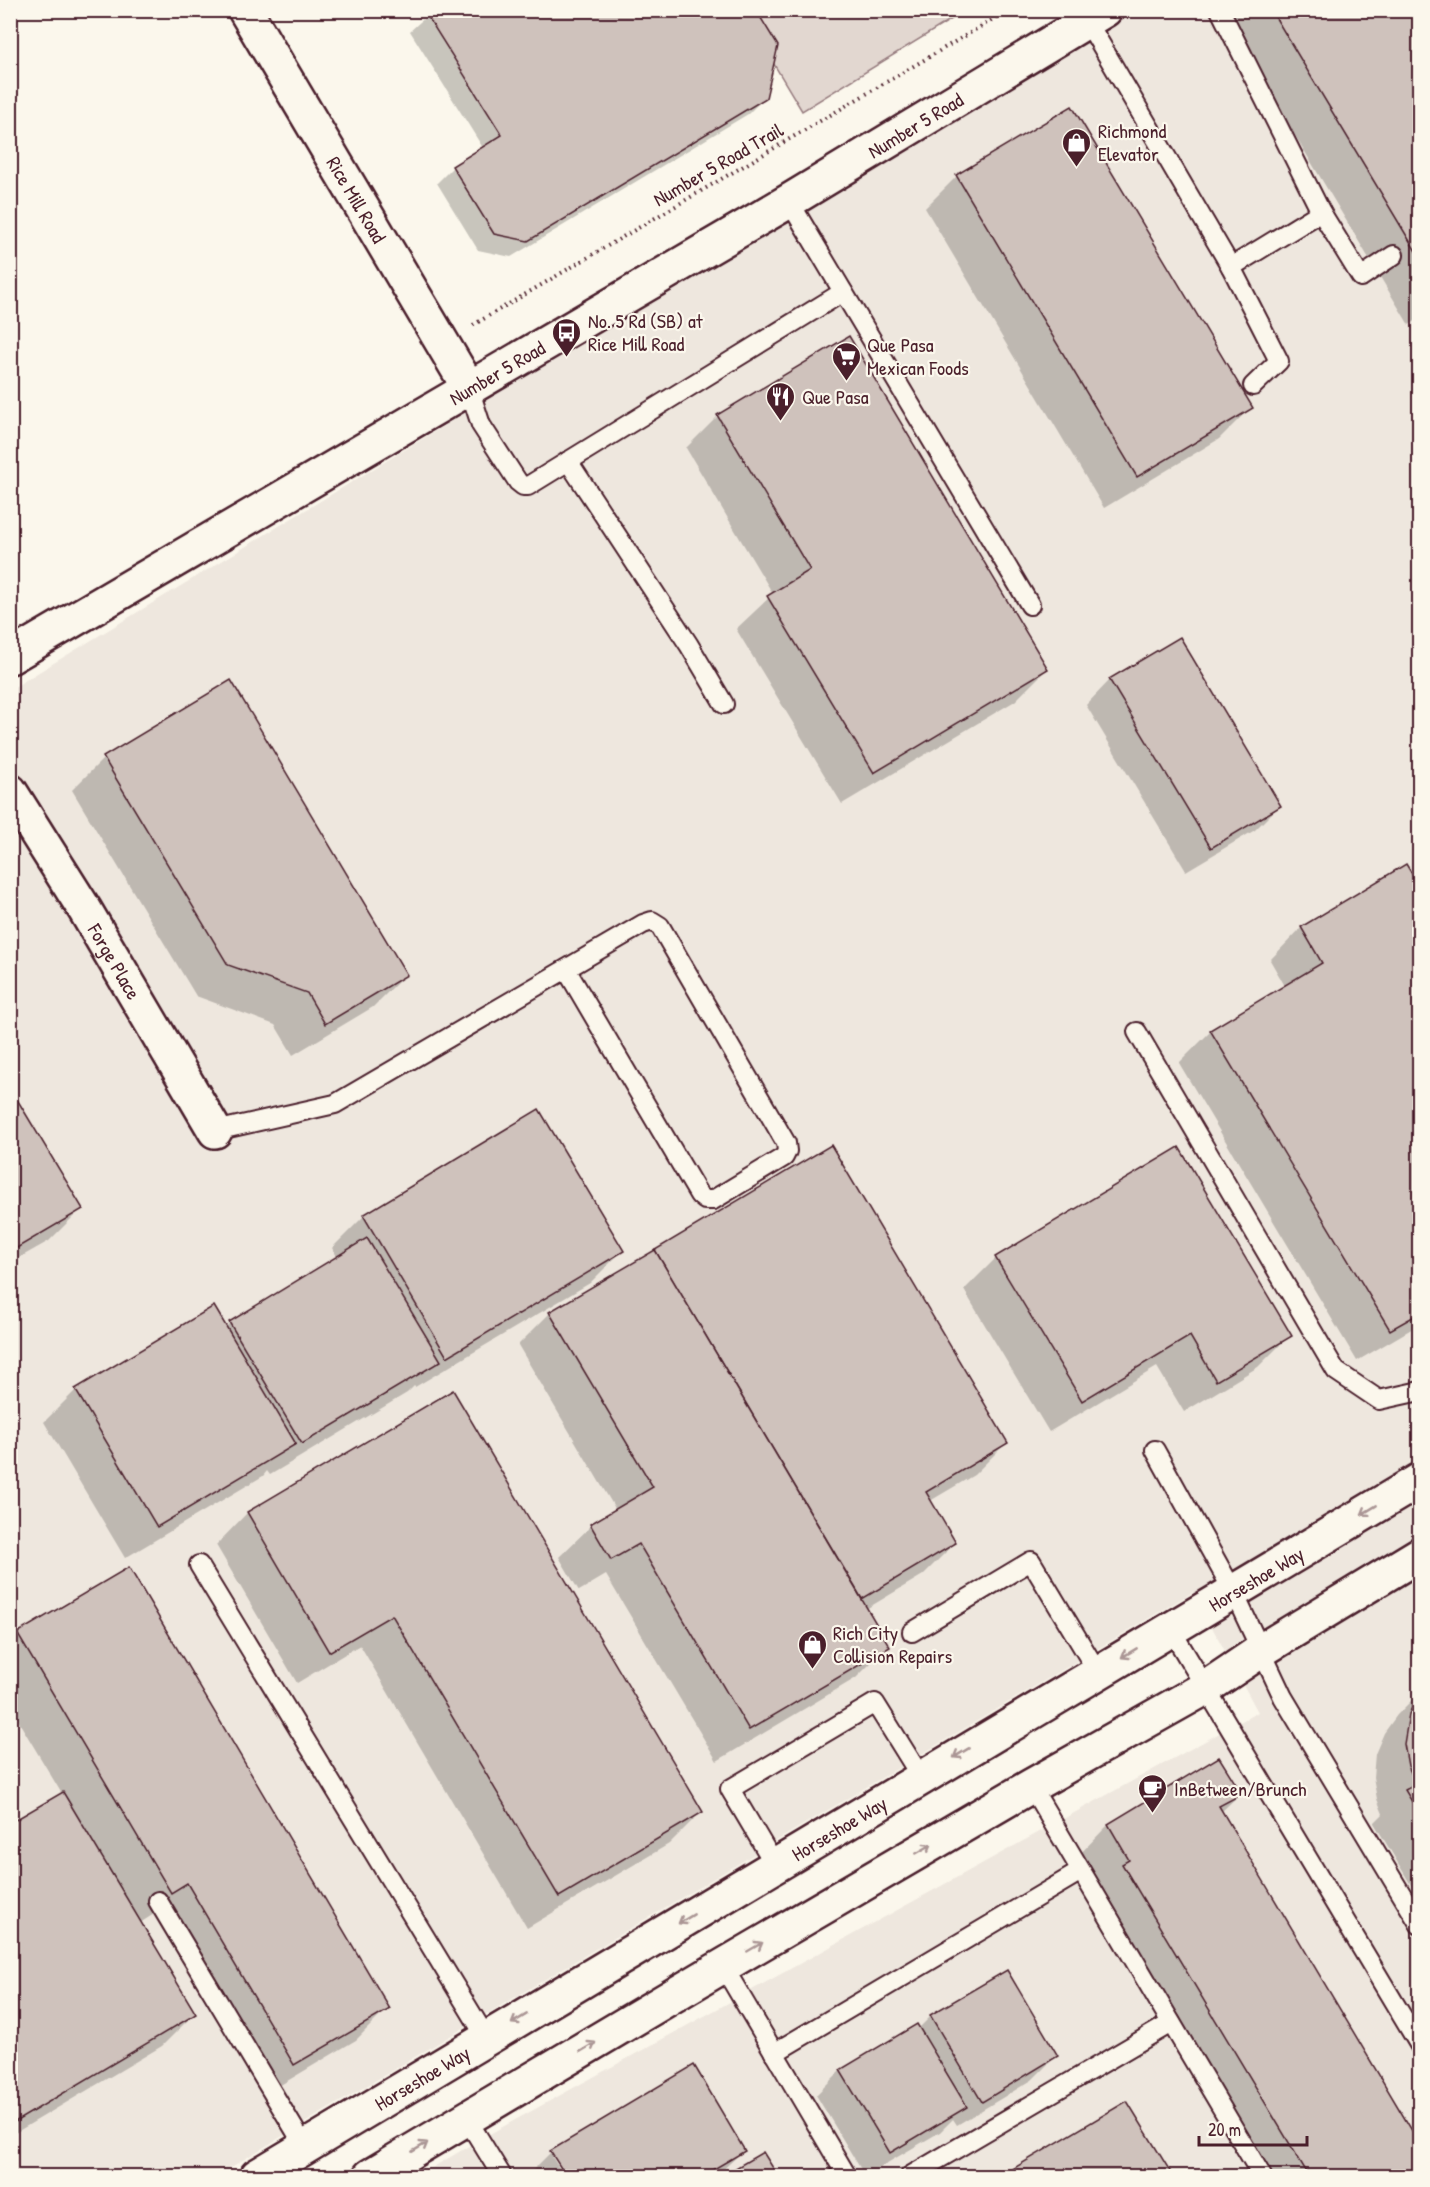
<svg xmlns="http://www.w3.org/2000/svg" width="1430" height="2187" font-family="'Patrick Hand',sans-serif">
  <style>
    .built { fill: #eee7de }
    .green { fill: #e2d7d0; stroke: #967b7e; stroke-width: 1.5 }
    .shadow { fill: #0003 }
    .building { fill: #cfc2bc; stroke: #4a1f2b; stroke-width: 1.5 }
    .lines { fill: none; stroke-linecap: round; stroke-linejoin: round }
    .service-casing { stroke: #4a1f2b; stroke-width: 22 }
    .minor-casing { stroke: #4a1f2b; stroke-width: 38 }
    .tertiary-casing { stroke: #4a1f2b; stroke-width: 38 }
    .path { stroke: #4a1f2b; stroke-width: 4; stroke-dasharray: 1.5 4.5; stroke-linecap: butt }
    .service { stroke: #fbf7ec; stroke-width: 18 }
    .minor { stroke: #fbf7ec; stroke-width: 33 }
    .tertiary { stroke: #fbf7ec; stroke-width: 33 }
    .oneway { stroke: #ab9695 }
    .labels { text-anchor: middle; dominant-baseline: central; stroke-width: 4.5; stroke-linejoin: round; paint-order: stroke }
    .street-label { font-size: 20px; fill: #4a1f2b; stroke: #fbf7ec }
    .poi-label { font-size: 20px; fill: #4a1f2b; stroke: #fbf7ec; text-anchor: start }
  </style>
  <rect width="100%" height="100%" fill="#fbf7ec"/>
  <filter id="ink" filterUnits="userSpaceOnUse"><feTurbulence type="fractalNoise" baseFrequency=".0167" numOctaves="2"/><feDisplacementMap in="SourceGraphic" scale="12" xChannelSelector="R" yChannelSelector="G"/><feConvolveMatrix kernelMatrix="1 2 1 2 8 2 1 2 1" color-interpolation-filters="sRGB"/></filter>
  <g filter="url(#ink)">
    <path class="built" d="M1127 11H1419V2176H418L486 2136 1258 1712 1193 1592 216 2176H11V689Z"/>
    <path class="green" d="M742 11H965L802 111Z"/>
    <g class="shadow">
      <path d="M429 10H755L765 97 748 114 511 257 478 250 437 183 453 167 483 148 410 31 430 13Z"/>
      <path d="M1239 10H1420V318L1409 325 1227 22Z"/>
      <path d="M957 176 1251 407 1219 439 1104 508 925 208Z"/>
      <path d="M718 416 1047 669 1015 701 842 804 736 629 773 594 686 448Z"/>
      <path d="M1110 680 1279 806 1255 830 1186 871 1086 705Z"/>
      <path d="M230 682 405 975 373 1007 293 1055 275 1025 196 996 72 790 104 758Z"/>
      <path d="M1405 866 1420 890V1324L1357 1361 1179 1063 1211 1031 1285 986 1270 960 1301 928Z"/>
      <path d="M10 1093 81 1209 49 1241 10 1263Z"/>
      <path d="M539 1112 622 1251 590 1283 415 1387 414 1386 407 1393 270 1475 267 1471 263 1476 125 1558 44 1422 76 1390 225 1328 230 1323 338 1258 332 1248 364 1216Z"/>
      <path d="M831 1147 1006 1443 974 1475 930 1501 955 1543 923 1575 866 1609 888 1646 856 1678 717 1761 606 1575 579 1591 559 1557 591 1526 616 1510 518 1345 550 1313Z"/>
      <path d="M996 1258 1290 1335 1258 1367 1184 1412 1157 1367 1049 1432 964 1290Z"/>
      <path d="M453 1392 701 1812 669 1844 527 1928 360 1645 297 1683 216 1545 247 1513Z"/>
      <path d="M18 1634 388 2008 356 2040 262 2096 154 1914 140 1923 194 2014 162 2046 10 2136V1825L62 1794 10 1707V1642Z"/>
      <path d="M1420 1692V1900L1374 1823 1383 1814 1377 1799 1373 1777 1375 1754 1384 1733 1397 1715Z"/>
      <path d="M1218 1759 1240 1794 1221 1812 1420 2147V2176H1258L1077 1857 1108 1825Z"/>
      <path d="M931 2016 1056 2056 1032 2080 957 2125 953 2119 940 2132 865 2176 816 2095 840 2071 916 2026 918 2029Z"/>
      <path d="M1127 2103 1171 2176H1004Z"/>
      <path d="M743 2151 716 2176H567L556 2157H552L564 2176H527L551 2152Z"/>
      <path d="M763 2154 776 2176H725Z"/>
    </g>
    <g class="building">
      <path d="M431 10H756L778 46 766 98 528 241 494 234 452 166 502 135 426 14Z"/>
      <path d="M1271 10H1420V258Z"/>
      <path d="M1072 106 1253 408 1137 477 956 175Z"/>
      <path d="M849 336 1048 669 874 773 767 596 810 570 717 415Z"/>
      <path d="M1180 637 1281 806 1211 848 1109 679Z"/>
      <path d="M231 680 407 975 325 1024 307 993 228 965 103 757Z"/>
      <path d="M1406 864 1420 887V1313L1390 1330 1210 1030 1322 963 1301 927Z"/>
      <path d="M12 1091 83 1209 10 1252V1092Z"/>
      <path d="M539 1109 624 1251 447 1357 363 1215Z"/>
      <path d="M831 1145 1008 1443 926 1492 956 1543 862 1599 655 1250Z"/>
      <path d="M1179 1147 1292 1336 1216 1381 1190 1336 1082 1401 995 1257Z"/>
      <path d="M367 1238 441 1361 302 1444 229 1322Z"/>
      <path d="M655 1250 890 1647 749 1730 639 1544 611 1560 590 1524 653 1487 549 1312Z"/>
      <path d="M214 1306 296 1444 157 1527 75 1389Z"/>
      <path d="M453 1390 703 1812 559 1897 392 1615 329 1652 247 1512Z"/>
      <path d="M129 1567 390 2009 294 2065 187 1883 171 1893 17 1633Z"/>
      <path d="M1419 1693H1420V1815L1405 1790 1416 1784 1408 1766 1404 1744 1409 1714Z"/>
      <path d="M1219 1757 1242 1794 1219 1806 1420 2144V2176H1309L1122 1864 1129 1860 1108 1824Z"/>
      <path d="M63 1792 196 2014 15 2122 10 2114V1823Z"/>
      <path d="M1007 1970 1058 2056 982 2102 930 2015Z"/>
      <path d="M917 2024 967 2107 890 2153 840 2070Z"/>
      <path d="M694 2065 745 2151 702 2176H566L550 2151Z"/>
      <path d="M1127 2101 1173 2176H1001Z"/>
      <path d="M763 2152 778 2176H722Z"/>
    </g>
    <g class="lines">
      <defs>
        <g id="service">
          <path d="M1220 10 1321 212"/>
          <path d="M1087 21 1231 267 1321 212 1361 277 1394 255"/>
          <path d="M789 201 1030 605"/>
          <path d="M1231 267 1279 361 1253 386"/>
          <path d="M469 388 481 425 518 482 523 486H528L843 292"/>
          <path d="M568 461 689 645 724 704"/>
          <path d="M1137 1032 1336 1371 1379 1400 1420 1391"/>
          <path d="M215 1131 335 1104 643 924 652 921 660 926 786 1143 787 1151 784 1157 713 1200H705L699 1195 566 969"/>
          <path d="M1155 1450 1233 1591 1283 1697 1420 1925"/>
          <path d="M199 1565 487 2039"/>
          <path d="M1170 1628 1420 2046"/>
          <path d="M912 1632 1031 1561 1097 1671"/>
          <path d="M1031 1786 1262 2176"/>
          <path d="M775 1865 730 1789 875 1703 921 1777"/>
          <path d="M158 1901 305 2147"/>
          <path d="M723 1966 847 2176"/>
          <path d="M774 2053 1081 1871"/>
          <path d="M467 2119 502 2176"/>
          <path d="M910 2176 1171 2023"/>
        </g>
        <g id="minor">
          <path id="s1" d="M245 10 469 388"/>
          <path id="s2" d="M10 657 789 201 1105 10"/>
          <path id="s3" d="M10 791 85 910 215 1131"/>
        </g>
        <g id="tertiary">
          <path id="s4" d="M257 2176 1420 1480"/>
          <path d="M370 2176 723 1966 1031 1786 1207 1687 1262 1650 1420 1554"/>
        </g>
      </defs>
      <use href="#service" class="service-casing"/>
      <use href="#minor" class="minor-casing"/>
      <use href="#tertiary" class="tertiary-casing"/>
      <path class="path" d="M473 325 1009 10"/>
      <use href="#service" class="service"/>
      <use href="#minor" class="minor"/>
      <use href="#tertiary" class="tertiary"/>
    </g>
    <defs><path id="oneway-shaft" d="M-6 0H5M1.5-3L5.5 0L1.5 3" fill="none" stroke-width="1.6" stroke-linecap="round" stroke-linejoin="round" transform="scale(1.5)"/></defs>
    <g class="oneway">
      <use href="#oneway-shaft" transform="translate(1369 1510) rotate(149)"/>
      <use href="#oneway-shaft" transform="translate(1129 1653) rotate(149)"/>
      <use href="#oneway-shaft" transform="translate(961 1753) rotate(149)"/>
      <use href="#oneway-shaft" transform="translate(924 1849) rotate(-30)"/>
      <use href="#oneway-shaft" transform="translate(686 1919) rotate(149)"/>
      <use href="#oneway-shaft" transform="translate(755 1947) rotate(-30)"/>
      <use href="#oneway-shaft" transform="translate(519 2019) rotate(149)"/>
      <use href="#oneway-shaft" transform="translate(588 2047) rotate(-31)"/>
      <use href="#oneway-shaft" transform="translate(420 2147) rotate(-31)"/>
    </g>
  </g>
  <defs>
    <symbol id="shop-pin" viewBox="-11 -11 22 30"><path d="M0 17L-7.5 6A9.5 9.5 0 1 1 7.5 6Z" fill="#4a1f2b" stroke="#fbf7ec"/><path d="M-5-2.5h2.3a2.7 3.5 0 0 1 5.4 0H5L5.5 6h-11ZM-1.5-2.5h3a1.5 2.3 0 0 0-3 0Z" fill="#fff"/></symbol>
    <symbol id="bus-pin" viewBox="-11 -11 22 30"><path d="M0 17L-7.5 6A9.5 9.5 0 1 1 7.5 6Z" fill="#4a1f2b" stroke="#fbf7ec"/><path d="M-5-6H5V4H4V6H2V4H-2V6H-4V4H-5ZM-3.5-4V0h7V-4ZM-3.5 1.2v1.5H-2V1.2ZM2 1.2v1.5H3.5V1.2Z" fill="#fff"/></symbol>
    <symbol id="supermarket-pin" viewBox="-11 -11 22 30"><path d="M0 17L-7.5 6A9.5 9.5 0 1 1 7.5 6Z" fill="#4a1f2b" stroke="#fbf7ec"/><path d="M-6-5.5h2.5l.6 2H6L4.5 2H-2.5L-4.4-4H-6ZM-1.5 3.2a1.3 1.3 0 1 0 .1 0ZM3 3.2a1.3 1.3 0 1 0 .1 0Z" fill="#fff"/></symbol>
    <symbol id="restaurant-pin" viewBox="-11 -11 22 30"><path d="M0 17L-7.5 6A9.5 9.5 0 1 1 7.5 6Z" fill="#4a1f2b" stroke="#fbf7ec"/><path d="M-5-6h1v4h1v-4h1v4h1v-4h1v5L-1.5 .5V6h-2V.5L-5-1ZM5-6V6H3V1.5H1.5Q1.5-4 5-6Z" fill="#fff"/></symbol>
    <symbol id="cafe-pin" viewBox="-11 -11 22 30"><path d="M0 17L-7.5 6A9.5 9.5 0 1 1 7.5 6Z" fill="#4a1f2b" stroke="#fbf7ec"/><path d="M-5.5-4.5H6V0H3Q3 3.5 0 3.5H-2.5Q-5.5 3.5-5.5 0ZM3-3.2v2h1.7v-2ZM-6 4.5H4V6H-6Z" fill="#fff"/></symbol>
  </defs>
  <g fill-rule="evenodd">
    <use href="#shop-pin" x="1060" y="126" width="33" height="45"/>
    <use href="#bus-pin" x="550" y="316" width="33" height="45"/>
    <use href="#supermarket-pin" x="830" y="340" width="33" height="45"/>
    <use href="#restaurant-pin" x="764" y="380" width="33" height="45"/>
    <use href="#shop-pin" x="796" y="1628" width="33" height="45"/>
    <use href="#cafe-pin" x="1136" y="1772" width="33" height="45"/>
  </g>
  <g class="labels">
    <g class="street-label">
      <text stroke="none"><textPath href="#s2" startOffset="1050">Number 5 Road</textPath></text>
      <text transform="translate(718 164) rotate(-30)">Number 5 Road Trail</text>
      <text stroke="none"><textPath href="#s1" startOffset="220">Rice Mill Road</textPath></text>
      <text stroke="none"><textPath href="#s2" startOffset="564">Number 5 Road</textPath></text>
      <text stroke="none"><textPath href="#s3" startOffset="200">Forge Place</textPath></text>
      <text stroke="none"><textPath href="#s4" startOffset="1164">Horseshoe Way</textPath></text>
      <text stroke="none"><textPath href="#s4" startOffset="678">Horseshoe Way</textPath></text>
      <text stroke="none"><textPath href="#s4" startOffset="192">Horseshoe Way</textPath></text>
    </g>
    <g class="poi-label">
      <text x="1098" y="130">Richmond<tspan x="1098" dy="23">Elevator</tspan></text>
      <text x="588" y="320">No. 5 Rd (SB) at<tspan x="588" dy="23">Rice Mill Road</tspan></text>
      <text x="867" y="344">Que Pasa<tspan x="867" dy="23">Mexican Foods</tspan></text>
      <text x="802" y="396">Que Pasa</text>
      <text x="833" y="1632">Rich City<tspan x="833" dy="23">Collision Repairs</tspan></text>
      <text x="1174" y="1788">InBetween/Brunch</text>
    </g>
  </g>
  <rect width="1430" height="2187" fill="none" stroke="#fbf7ec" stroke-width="36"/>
  <rect x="18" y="18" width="1394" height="2151" fill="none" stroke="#4a1f2b" stroke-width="2" filter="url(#ink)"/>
  <path d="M1199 2136v9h108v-9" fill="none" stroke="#4a1f2b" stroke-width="3"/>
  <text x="1208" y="2136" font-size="18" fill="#4a1f2b" stroke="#fbf7ec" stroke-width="4.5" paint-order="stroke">20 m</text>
</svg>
